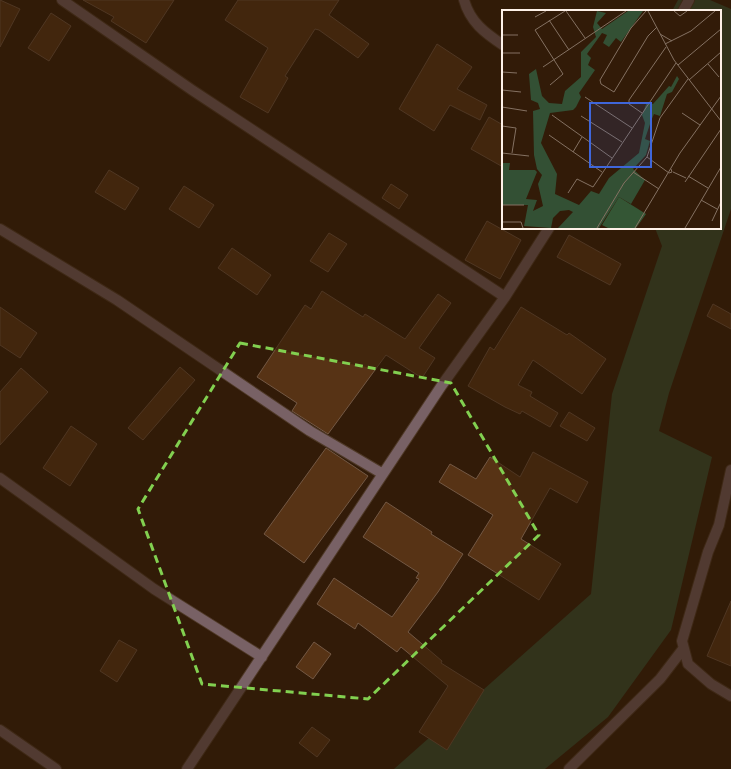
<svg xmlns="http://www.w3.org/2000/svg" width="731" height="769" viewBox="0 0 731 769" font-family="Literata,serif">
	<style>
		.green { fill: #335034 }
		.building { fill: #573315; stroke: #735844 }
		.lines { fill: none; stroke-linecap: round; stroke-linejoin: round }
		.minor-casing { stroke: #4f3927; stroke-width: 12 }
		.minor { stroke: #786165; stroke-width: 10 }
		.marked { fill: none; stroke: #82d050; stroke-width: 3; stroke-dasharray: 8 5; stroke-linejoin: round }
		.inset-road { fill: none; stroke: #847162; stroke-width: 1 }
		.view { fill: #3f66da; fill-opacity: 0.15; stroke: #3f66da; stroke-width: 2 }
		.inset-edge { fill: none; stroke: #fef1e8; stroke-width: 2 }
	</style>
	<rect width="100%" height="100%" fill="#321b08"/>
	<path class="green" d="M 678,0 L 710,0 L 731,9 L 731,209 L 669,393 L 659,431 L 712,457 L 671,630 L 608,717 L 545,769 L 394,769 L 591,594 L 612,394 L 662,246 L 655,228 L 720,228 L 720,11 L 672,11 Z"/>
	<path class="building" d="M 0,0 L 20,9 L 0,47 Z
		M 83,0 L 174,0 L 146,43 L 111,21 L 114,17 Z
		M 238,0 L 339,0 L 329,15 L 369,44 L 358,58 L 319,30 L 315,29 L 285,76 L 288,78 L 268,113 L 240,97 L 268,48 L 225,20 Z
		M 51,13 L 71,26 L 49,61 L 28,48 Z
		M 437,44 L 472,67 L 457,89 L 487,105 L 480,120 L 450,105 L 434,131 L 399,109 Z
		M 489,117 L 503,125 L 503,167 L 471,149 Z
		M 109,170 L 139,188 L 125,210 L 95,192 Z
		M 391,184 L 408,195 L 399,209 L 382,198 Z
		M 184,186 L 214,205 L 199,228 L 169,209 Z
		M 487,221 L 521,240 L 500,279 L 465,260 Z
		M 329,233 L 347,244 L 328,272 L 310,261 Z
		M 569,235 L 621,264 L 610,285 L 557,257 Z
		M 232,248 L 271,275 L 257,295 L 218,268 Z
		M 322,291 L 363,317 L 365,314 L 405,339 L 438,294 L 451,303 L 419,348 L 435,358 L 422,378 L 386,355 L 328,434 L 292,411 L 297,403 L 257,377 L 305,305 L 311,309 Z
		M 713,304 L 731,314 L 731,329 L 707,316 Z
		M 0,307 L 37,333 L 20,358 L 0,345 Z
		M 521,307 L 567,335 L 569,333 L 606,359 L 582,394 L 533,360 L 518,385 L 532,392 L 530,396 L 558,413 L 550,427 L 522,411 L 520,414 L 505,407 L 468,386 L 490,347 L 494,350 Z
		M 180,367 L 195,380 L 143,440 L 128,428 Z
		M 21,368 L 48,392 L 0,445 L 0,392 Z
		M 569,412 L 595,428 L 587,441 L 560,426 Z
		M 71,426 L 97,444 L 70,486 L 43,468 Z
		M 326,448 L 368,476 L 304,563 L 264,534 Z
		M 533,452 L 588,482 L 577,503 L 550,488 L 521,539 L 561,564 L 539,600 L 468,555 L 493,515 L 439,482 L 450,464 L 476,479 L 490,457 L 520,477 Z
		M 386,502 L 432,532 L 431,534 L 463,554 L 438,592 L 408,632 L 442,661 L 441,663 L 484,690 L 447,750 L 419,732 L 448,686 L 401,647 L 397,652 L 358,623 L 355,629 L 317,604 L 334,578 L 392,617 L 419,579 L 416,578 L 419,573 L 363,537 Z
		M 731,601 L 731,666 L 707,656 Z
		M 119,640 L 137,650 L 117,682 L 100,671 Z
		M 314,642 L 331,654 L 313,679 L 296,667 Z
		M 312,727 L 330,740 L 317,757 L 299,743 Z"/>
	<g class="lines">
		<defs>
			<path id="minor" d="M 62,0 L 192,90 L 505,297
				M 464,0 C 470,22 485,33 503,45
				M 683,11 L 689,0
				M 0,229 L 117,300 L 310,431 L 383,474
				M 731,470 L 719,525 L 708,552 L 682,641 L 688,664 L 711,684 L 731,696
				M 0,478 L 154,589 L 262,657
				M 0,730 L 56,769
				M 187,769 L 442,385 L 505,297 L 549,228
				M 569,769 L 660,679 L 683,649"/>
		</defs>
		<use href="#minor" class="minor-casing"/>
		<use href="#minor" class="minor"/>
	</g>
	<path d="M0 0H731V769H0ZM 240,343 L 451,383 L 539,535 L 368,699 L 202,684 L 138,509 Z" fill="#321b08" fill-opacity=".55" fill-rule="evenodd"/>
	<path class="marked" d="M 240,343 L 451,383 L 539,535 L 368,699 L 202,684 L 138,509 Z"/>
	<g transform="translate(502 10)">
		<rect width="219" height="219" fill="#321b08"/>
		<path d="M 95,1 L 104,3 L 95,13 L 100,19 L 126,1 L 141,1 L 119,32 L 114,28 L 107,37 L 101,33 L 105,25 L 100,23 L 85,44 L 89,48 L 86,55 L 93,60 L 77,83 L 79,87 L 74,97 L 71,100 L 48,103 L 39,133 L 55,164 L 53,184 L 77,195 L 89,181 L 97,184 L 107,168 L 137,143 L 143,113 L 140,105 L 145,92 L 151,94 L 167,76 L 169,77 L 175,66 L 177,69 L 170,82 L 165,84 L 158,106 L 152,104 L 149,111 L 143,129 L 148,131 L 144,145 L 131,159 L 143,170 L 129,194 L 117,187 L 97,218 L 56,218 L 71,202 L 67,200 L 58,201 L 51,208 L 49,218 L 22,216 L 26,195 L 0,195 L 0,153 L 8,153 L 7,160 L 33,160 L 35,162 L 24,189 L 35,190 L 31,201 L 41,196 L 36,174 L 40,165 L 35,159 L 32,145 L 31,101 L 38,99 L 36,93 L 29,90 L 27,64 L 34,59 L 40,86 L 47,93 L 60,94 L 63,81 L 79,67 L 79,42 L 94,27 L 91,17 Z" fill="#335034"/>
		<path d="M 117,187 L 144,204 L 134,218 L 106,218 L 100,215 Z" fill="#345635"/>
		<path class="inset-road" d="M 64,1 L 83,28M 144,1 L 129,18 L 98,70 L 99,74 L 112,82 L 146,26 L 155,17M 146,1 L 172,50 L 219,111M 172,1 L 178,6 L 185,1M 33,7 L 44,1M 47,10 L 67,40M 158,24 L 170,31M 0,25 L 16,25M 163,34 L 189,21 L 213,1M 0,43 L 18,43M 206,54 L 217,67M 176,55 L 219,19M 41,57 L 124,1M 0,62 L 15,63M 187,70 L 219,42M 48,75 L 61,64 L 33,20 L 63,1M 0,80 L 19,82M 83,87 L 130,118M 0,97 L 25,101M 140,103 L 127,94 L 127,90 L 164,37M 180,103 L 198,115M 50,105 L 110,148M 79,106 L 120,132M 0,116 L 14,118 L 10,143M 47,125 L 100,162M 71,142 L 80,127M 0,143 L 27,146M 145,147 L 167,163 L 170,162 L 169,159M 131,162 L 157,179M 171,162 L 184,168M 186,166 L 206,178M 183,172 L 219,119M 66,183 L 75,169 L 91,177 L 174,53M 199,190 L 215,199M 0,195 L 22,195M 210,211 L 219,192M 0,212 L 19,212 L 21,218M 95,218 L 122,173 L 145,147 L 158,108 L 186,69M 133,218 L 178,143 L 219,86M 183,218 L 219,157"/>
		<path class="view" d="M 88,93 L 149,93 L 149,157 L 88,157 Z"/>
		<rect width="219" height="219" class="inset-edge"/>
	</g>
</svg>
